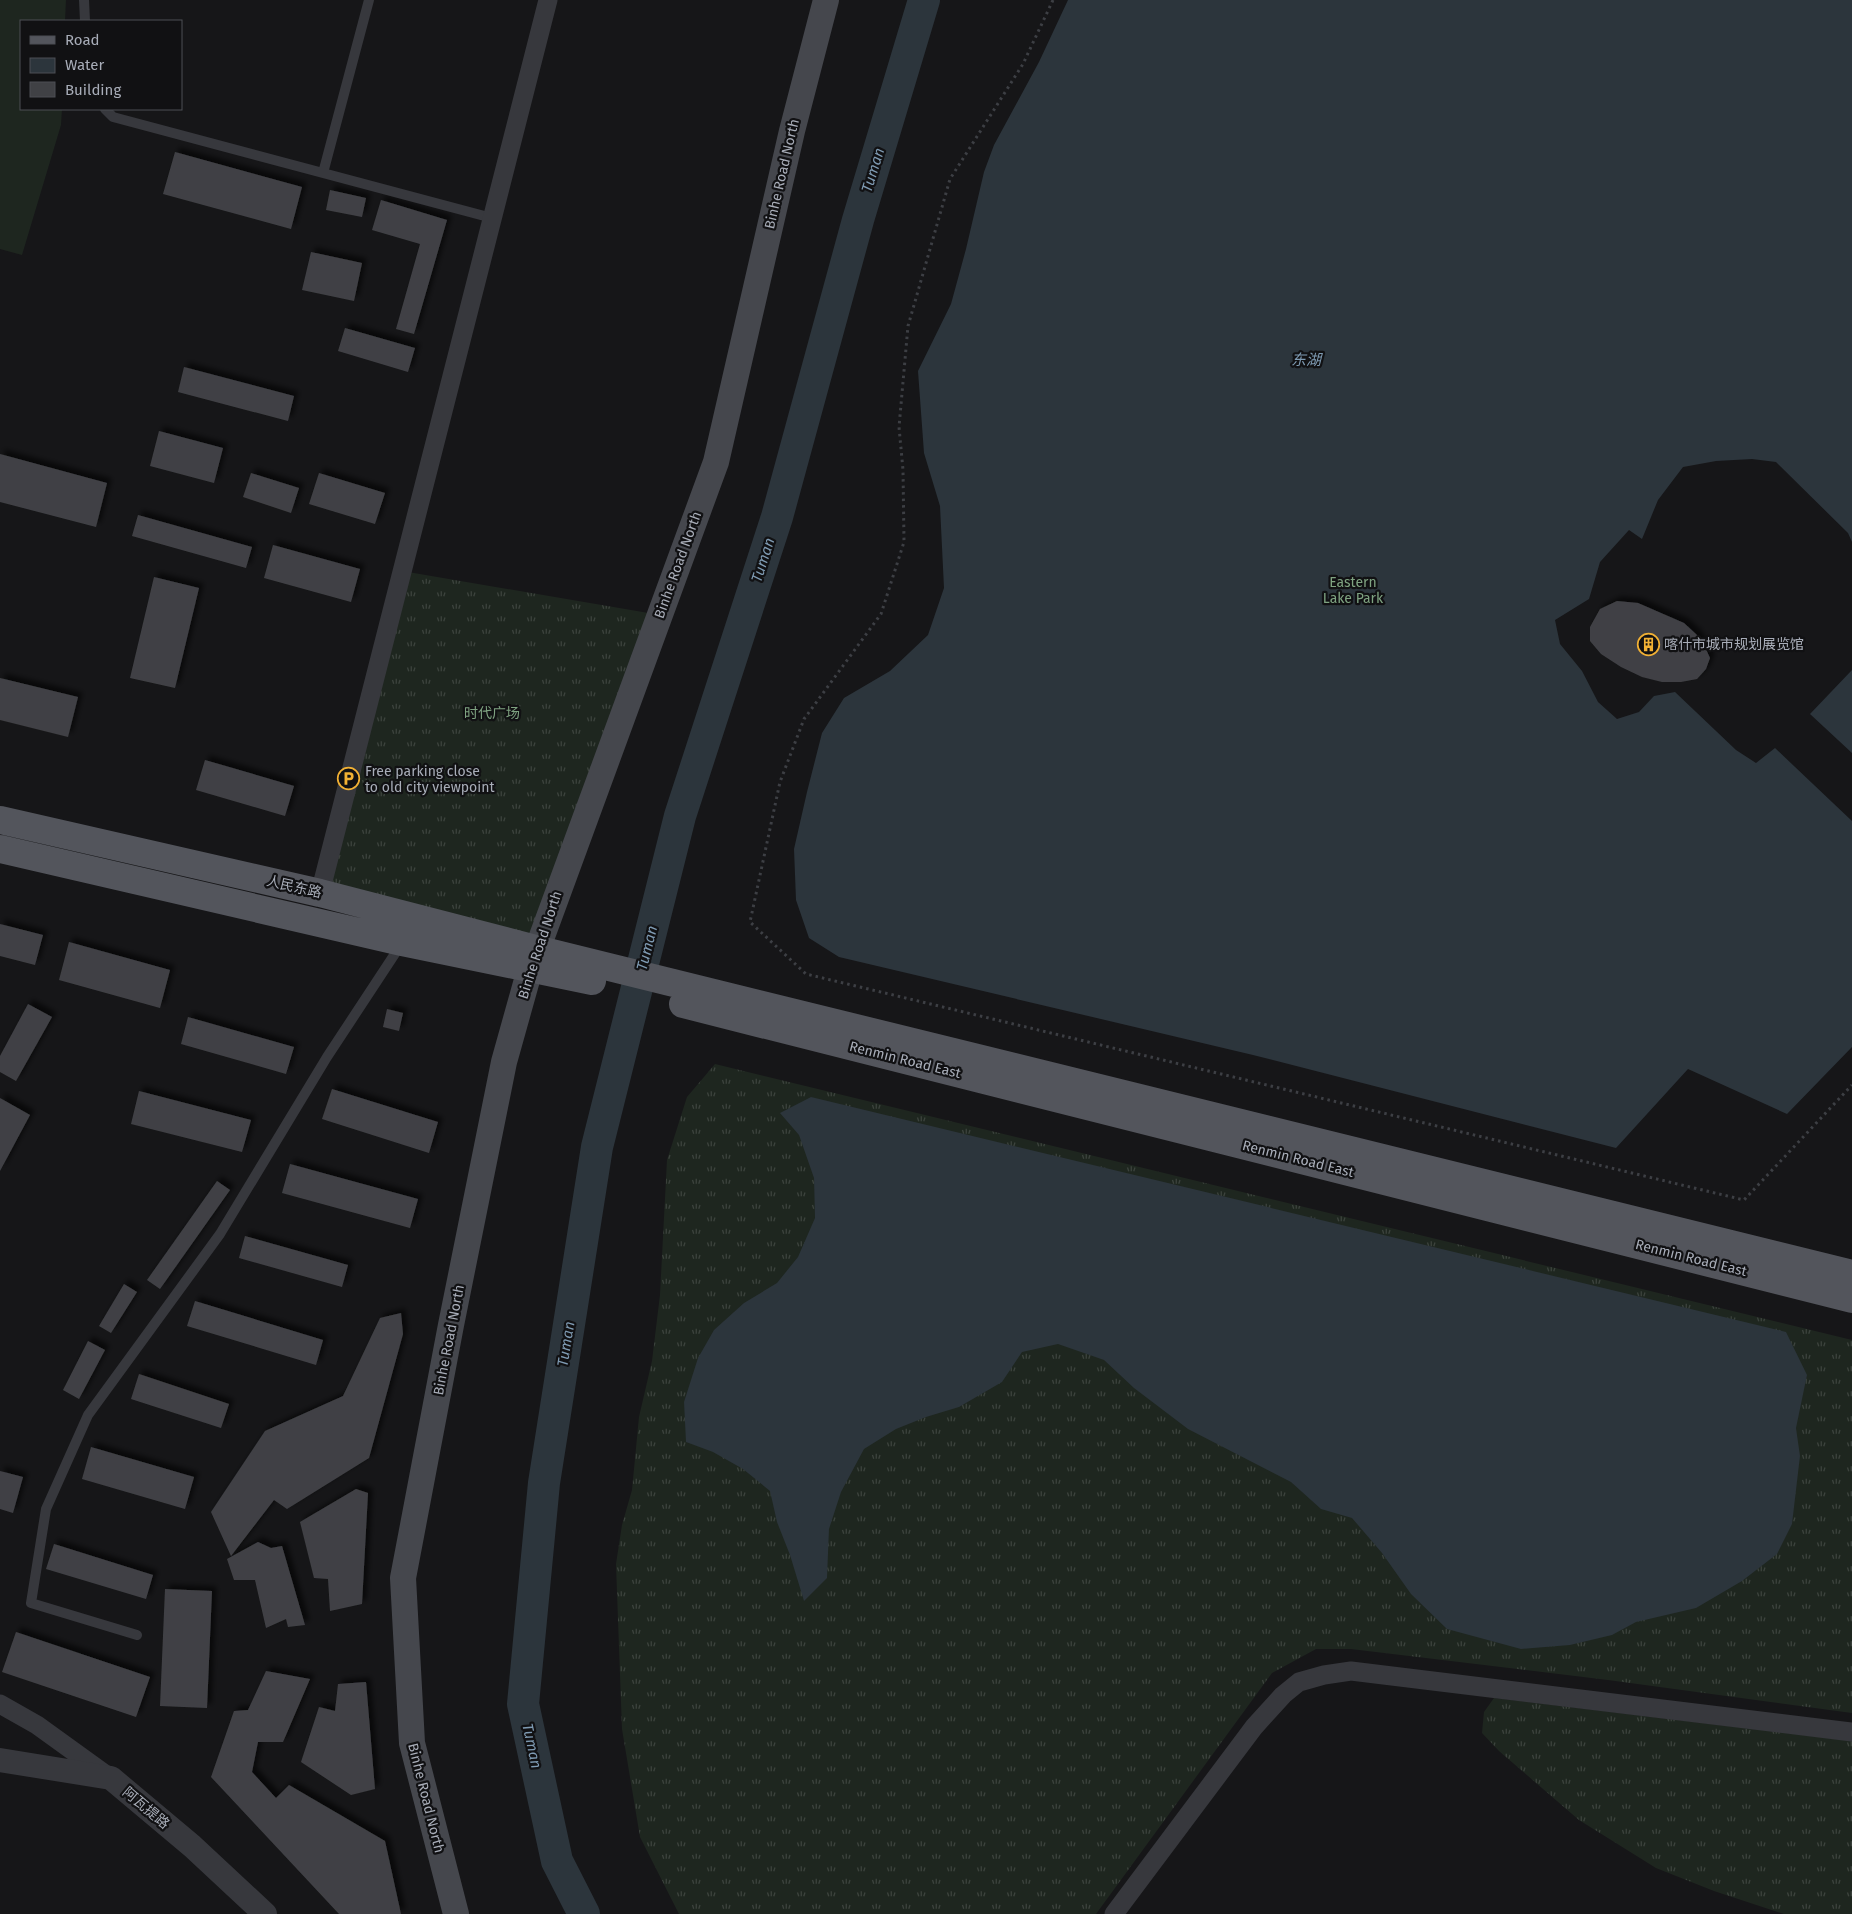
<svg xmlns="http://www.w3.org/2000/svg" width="1852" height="1914" viewBox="0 0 1852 1914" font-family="'Fira Sans','Noto Sans SC',sans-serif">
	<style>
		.grass { fill: url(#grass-tufts) }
		.pitch { fill: #1e261f }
		.water { fill: #2c353c }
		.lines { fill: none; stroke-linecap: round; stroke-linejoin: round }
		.river { stroke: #2c353c; stroke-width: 32 }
		.building { fill: #404145; filter: url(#shadow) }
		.path { stroke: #3d3f44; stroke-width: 3; stroke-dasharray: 2.5 4; stroke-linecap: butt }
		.service { stroke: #37383d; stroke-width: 10 }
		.minor { stroke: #37383d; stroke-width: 19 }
		.tertiary { stroke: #37383d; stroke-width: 24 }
		.secondary { stroke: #45474d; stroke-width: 26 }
		.primary { stroke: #53555c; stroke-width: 28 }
		.labels { text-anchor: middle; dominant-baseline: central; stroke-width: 4.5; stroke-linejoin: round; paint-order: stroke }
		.street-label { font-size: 14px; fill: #a8adb8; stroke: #111113 }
		.park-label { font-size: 14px; fill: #7fa381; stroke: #111113 }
		.poi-label { font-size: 14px; fill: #a8adb8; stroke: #111113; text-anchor: start }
		.water-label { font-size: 15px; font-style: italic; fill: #7f9bb3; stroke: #111113 }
	</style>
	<defs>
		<pattern id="grass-tufts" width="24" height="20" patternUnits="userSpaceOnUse" patternTransform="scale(1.25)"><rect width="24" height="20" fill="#1e261f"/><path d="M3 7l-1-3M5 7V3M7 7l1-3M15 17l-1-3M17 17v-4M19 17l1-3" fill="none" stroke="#3c433d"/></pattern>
		<filter id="shadow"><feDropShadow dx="4.5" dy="-4.5" stdDeviation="2.5" flood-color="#0009"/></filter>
	</defs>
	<rect width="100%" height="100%" fill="#161618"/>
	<path class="grass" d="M 402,571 L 660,615 L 536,949 L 320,893 Z
		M 715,1064 L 1852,1340 L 1852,1713 L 1608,1680 L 1351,1649 L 1316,1649 L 1272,1673 L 1096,1914 L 679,1914 L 640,1837 L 622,1729 L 616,1564 L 622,1525 L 632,1490 L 639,1417 L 652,1361 L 660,1295 L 667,1160 L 687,1097 Z
		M 1494,1698 L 1852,1741 L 1852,1914 L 1784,1914 L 1714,1891 L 1656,1868 L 1579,1820 L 1499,1751 L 1482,1733 L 1484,1712 Z"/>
	<path class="pitch" d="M 0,0 L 66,0 L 65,21 L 21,21 L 21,109 L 62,109 L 61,125 L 22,255 L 0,249 Z"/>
	<path class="water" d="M 1068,0 L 1852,0 L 1852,542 L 1848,533 L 1776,462 L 1752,459 L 1716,461 L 1683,467 L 1658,500 L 1642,539 L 1629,530 L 1600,562 L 1589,599 L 1555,620 L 1560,644 L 1582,671 L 1598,702 L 1617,719 L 1639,712 L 1654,696 L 1675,692 L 1736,750 L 1756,763 L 1775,748 L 1852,821 L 1852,1047 L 1787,1114 L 1688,1069 L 1616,1148 L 1253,1055 L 839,957 L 809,938 L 796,900 L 794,849 L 807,792 L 822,733 L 844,698 L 890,671 L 928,635 L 944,588 L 940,506 L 924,453 L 918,371 L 951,304 L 966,249 L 984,172 L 994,145 L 1039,62 Z
		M 1852,670 L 1852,753 L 1810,714 Z
		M 811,1097 L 1786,1332 L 1807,1375 L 1796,1428 L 1800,1456 L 1792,1524 L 1777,1554 L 1742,1581 L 1696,1608 L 1636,1622 L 1612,1635 L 1570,1645 L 1521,1649 L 1447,1629 L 1411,1594 L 1382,1553 L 1352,1518 L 1321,1509 L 1291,1482 L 1188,1429 L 1134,1388 L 1104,1360 L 1058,1344 L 1022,1352 L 1002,1382 L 959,1407 L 926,1417 L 896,1429 L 864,1449 L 841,1492 L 829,1529 L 827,1578 L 804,1601 L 790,1555 L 777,1522 L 770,1491 L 743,1469 L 713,1452 L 686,1442 L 684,1402 L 698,1358 L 714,1330 L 744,1303 L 777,1283 L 798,1257 L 815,1218 L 814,1178 L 799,1135 L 780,1113 Z"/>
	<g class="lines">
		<path class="river" d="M 584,1914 L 557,1861 L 523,1704 L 544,1483 L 597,1147 L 680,816 L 777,517 L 858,220 L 924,0"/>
	</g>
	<path class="building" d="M 175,152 L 302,187 L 291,229 L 163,194 Z
		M 330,190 L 366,198 L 362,217 L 326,210 Z
		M 381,200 L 447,220 L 414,334 L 396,329 L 420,244 L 372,230 Z
		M 311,252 L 362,263 L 354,301 L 302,290 Z
		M 345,328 L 415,348 L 408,372 L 338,351 Z
		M 184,367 L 294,396 L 288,421 L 178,392 Z
		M 159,431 L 223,448 L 214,483 L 150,466 Z
		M 0,454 L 107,483 L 96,527 L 0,502 Z
		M 251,473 L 299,488 L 291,513 L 243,497 Z
		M 319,473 L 385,493 L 375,524 L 309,504 Z
		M 138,515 L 252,547 L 246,568 L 132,536 Z
		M 273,545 L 360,569 L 351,602 L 264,578 Z
		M 154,577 L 199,588 L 175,688 L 130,678 Z
		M 1617,601 L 1638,603 L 1684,623 L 1697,635 L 1705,647 L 1710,658 L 1706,669 L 1697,679 L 1681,682 L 1662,682 L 1642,677 L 1621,667 L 1601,654 L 1590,641 L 1590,627 L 1600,609 Z
		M 0,678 L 78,697 L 68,737 L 0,720 Z
		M 205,760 L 294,786 L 285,816 L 196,790 Z
		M 0,924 L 43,935 L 35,965 L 0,956 Z
		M 69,942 L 170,970 L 160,1008 L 59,980 Z
		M 28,1004 L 52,1017 L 16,1081 L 0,1072 L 0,1056 Z
		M 387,1009 L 403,1013 L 399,1031 L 383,1027 Z
		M 188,1017 L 294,1047 L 286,1074 L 181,1044 Z
		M 332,1089 L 438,1122 L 429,1153 L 322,1119 Z
		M 139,1091 L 251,1120 L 242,1152 L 131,1124 Z
		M 0,1098 L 30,1115 L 0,1171 Z
		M 290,1164 L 418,1199 L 410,1228 L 282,1193 Z
		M 217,1181 L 230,1190 L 160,1289 L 147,1280 Z
		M 245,1236 L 348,1265 L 342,1287 L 239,1258 Z
		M 124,1284 L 137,1292 L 111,1333 L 99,1326 Z
		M 195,1301 L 323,1340 L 316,1365 L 187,1326 Z
		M 401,1313 L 403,1334 L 369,1458 L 287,1509 L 274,1500 L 231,1556 L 211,1512 L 265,1431 L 343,1396 L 380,1318 Z
		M 88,1341 L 105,1350 L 79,1399 L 63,1390 Z
		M 139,1374 L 229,1404 L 221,1428 L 131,1399 Z
		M 91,1447 L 194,1477 L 185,1509 L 82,1479 Z
		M 0,1471 L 23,1477 L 13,1513 L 0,1509 Z
		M 356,1489 L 368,1493 L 362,1604 L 330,1611 L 328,1579 L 314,1578 L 300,1522 Z
		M 258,1542 L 271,1548 L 282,1546 L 305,1625 L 288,1627 L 286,1619 L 266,1628 L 255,1580 L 234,1580 L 227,1559 Z
		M 54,1544 L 153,1575 L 146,1599 L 46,1569 Z
		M 165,1589 L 212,1591 L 207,1708 L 160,1706 Z
		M 16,1632 L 150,1677 L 136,1717 L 2,1672 Z
		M 266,1671 L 310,1679 L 283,1742 L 258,1742 L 252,1772 L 276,1798 L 289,1785 L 385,1841 L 401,1914 L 339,1914 L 211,1777 L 234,1711 L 248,1710 Z
		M 366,1682 L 375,1789 L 351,1795 L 301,1762 L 319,1707 L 335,1711 L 338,1684 Z"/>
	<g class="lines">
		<path class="path" d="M 1053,0 L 1023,64 L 950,179 L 908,326 L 899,427 L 903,470 L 904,542 L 881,614 L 804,719 L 780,782 L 750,922 L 806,974 L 1744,1200 L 1852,1085"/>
		<path class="service" d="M 84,0 L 85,21
			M 105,109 L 113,117 L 492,218
			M 323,173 L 369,0
			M 137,1635 L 31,1603 L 46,1509 L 88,1415 L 220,1234 L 327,1057 L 402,943"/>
		<path class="minor" d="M 320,893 L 548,0
			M 0,1704 L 37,1725 L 109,1777
			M 1114,1914 L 1254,1727 L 1283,1695 L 1299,1682 L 1324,1675 L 1351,1671 L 1852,1732"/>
		<path class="tertiary" d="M 0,1760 L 111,1778 L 192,1846 L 265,1914"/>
		<path class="secondary" d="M 456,1914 L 412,1743 L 403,1578 L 451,1325 L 504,1062 L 530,969 L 716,462 L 792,131 L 826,0"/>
		<path class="primary" d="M 0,820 L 320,893 L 536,949 L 1852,1274
			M 0,849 L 402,942 L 592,981
			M 683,1004 L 1852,1299"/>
	</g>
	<defs>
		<symbol id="building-ring" viewBox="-11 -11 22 22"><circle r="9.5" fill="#111113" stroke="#f2b134" stroke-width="1.5"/><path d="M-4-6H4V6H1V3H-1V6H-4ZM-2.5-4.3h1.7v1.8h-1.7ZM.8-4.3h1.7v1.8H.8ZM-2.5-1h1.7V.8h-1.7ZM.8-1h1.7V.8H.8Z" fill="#f2b134"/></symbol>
		<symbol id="parking-ring" viewBox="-11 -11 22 22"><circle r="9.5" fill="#111113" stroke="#f2b134" stroke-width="1.5"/><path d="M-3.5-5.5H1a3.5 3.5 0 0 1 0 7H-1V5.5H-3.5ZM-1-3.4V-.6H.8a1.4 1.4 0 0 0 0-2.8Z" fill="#f2b134"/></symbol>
	</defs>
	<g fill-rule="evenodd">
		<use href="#building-ring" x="1636" y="632" width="25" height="25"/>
		<use href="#parking-ring" x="336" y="766" width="25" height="25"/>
	</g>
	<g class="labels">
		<g class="street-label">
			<text transform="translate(782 174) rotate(-77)">Binhe Road North</text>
			<text transform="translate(678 565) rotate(-70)">Binhe Road North</text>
			<text transform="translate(294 887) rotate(13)">人民东路</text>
			<text transform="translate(540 945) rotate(-72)">Binhe Road North</text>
			<text transform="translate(905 1060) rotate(14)">Renmin Road East</text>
			<text transform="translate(1298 1159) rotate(14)">Renmin Road East</text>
			<text transform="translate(1691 1258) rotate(14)">Renmin Road East</text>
			<text transform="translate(449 1340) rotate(-79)">Binhe Road North</text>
			<text transform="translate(426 1798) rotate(76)">Binhe Road North</text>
			<text transform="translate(146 1808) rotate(40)">阿瓦提路</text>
		</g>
		<g class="park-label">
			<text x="1353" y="582">Eastern<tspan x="1353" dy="16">Lake Park</tspan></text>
			<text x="492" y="713">时代广场</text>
		</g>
		<g class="poi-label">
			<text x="1664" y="644">喀什市城市规划展览馆</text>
			<text x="365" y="771">Free parking close<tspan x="365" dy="16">to old city viewpoint</tspan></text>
		</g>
		<g class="water-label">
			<text transform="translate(873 170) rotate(-73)">Tuman</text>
			<text x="1306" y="360">东湖</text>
			<text transform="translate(763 560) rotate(-72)">Tuman</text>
			<text transform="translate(647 948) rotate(-76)">Tuman</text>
			<text transform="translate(566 1344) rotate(-81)">Tuman</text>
			<text transform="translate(532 1746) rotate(78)">Tuman</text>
		</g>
	</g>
	<rect x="20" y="20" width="162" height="90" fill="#111113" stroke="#4d4f55"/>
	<rect x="30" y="36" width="25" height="8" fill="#53555c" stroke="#4d4f55"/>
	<text x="65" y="45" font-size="15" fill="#a8adb8">Road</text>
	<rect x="30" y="58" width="25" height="15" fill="#2c353c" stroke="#4d4f55"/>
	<text x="65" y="70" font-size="15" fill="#a8adb8">Water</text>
	<rect x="30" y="82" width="25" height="15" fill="#404145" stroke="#4d4f55"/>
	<text x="65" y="95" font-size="15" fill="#a8adb8">Building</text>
</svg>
